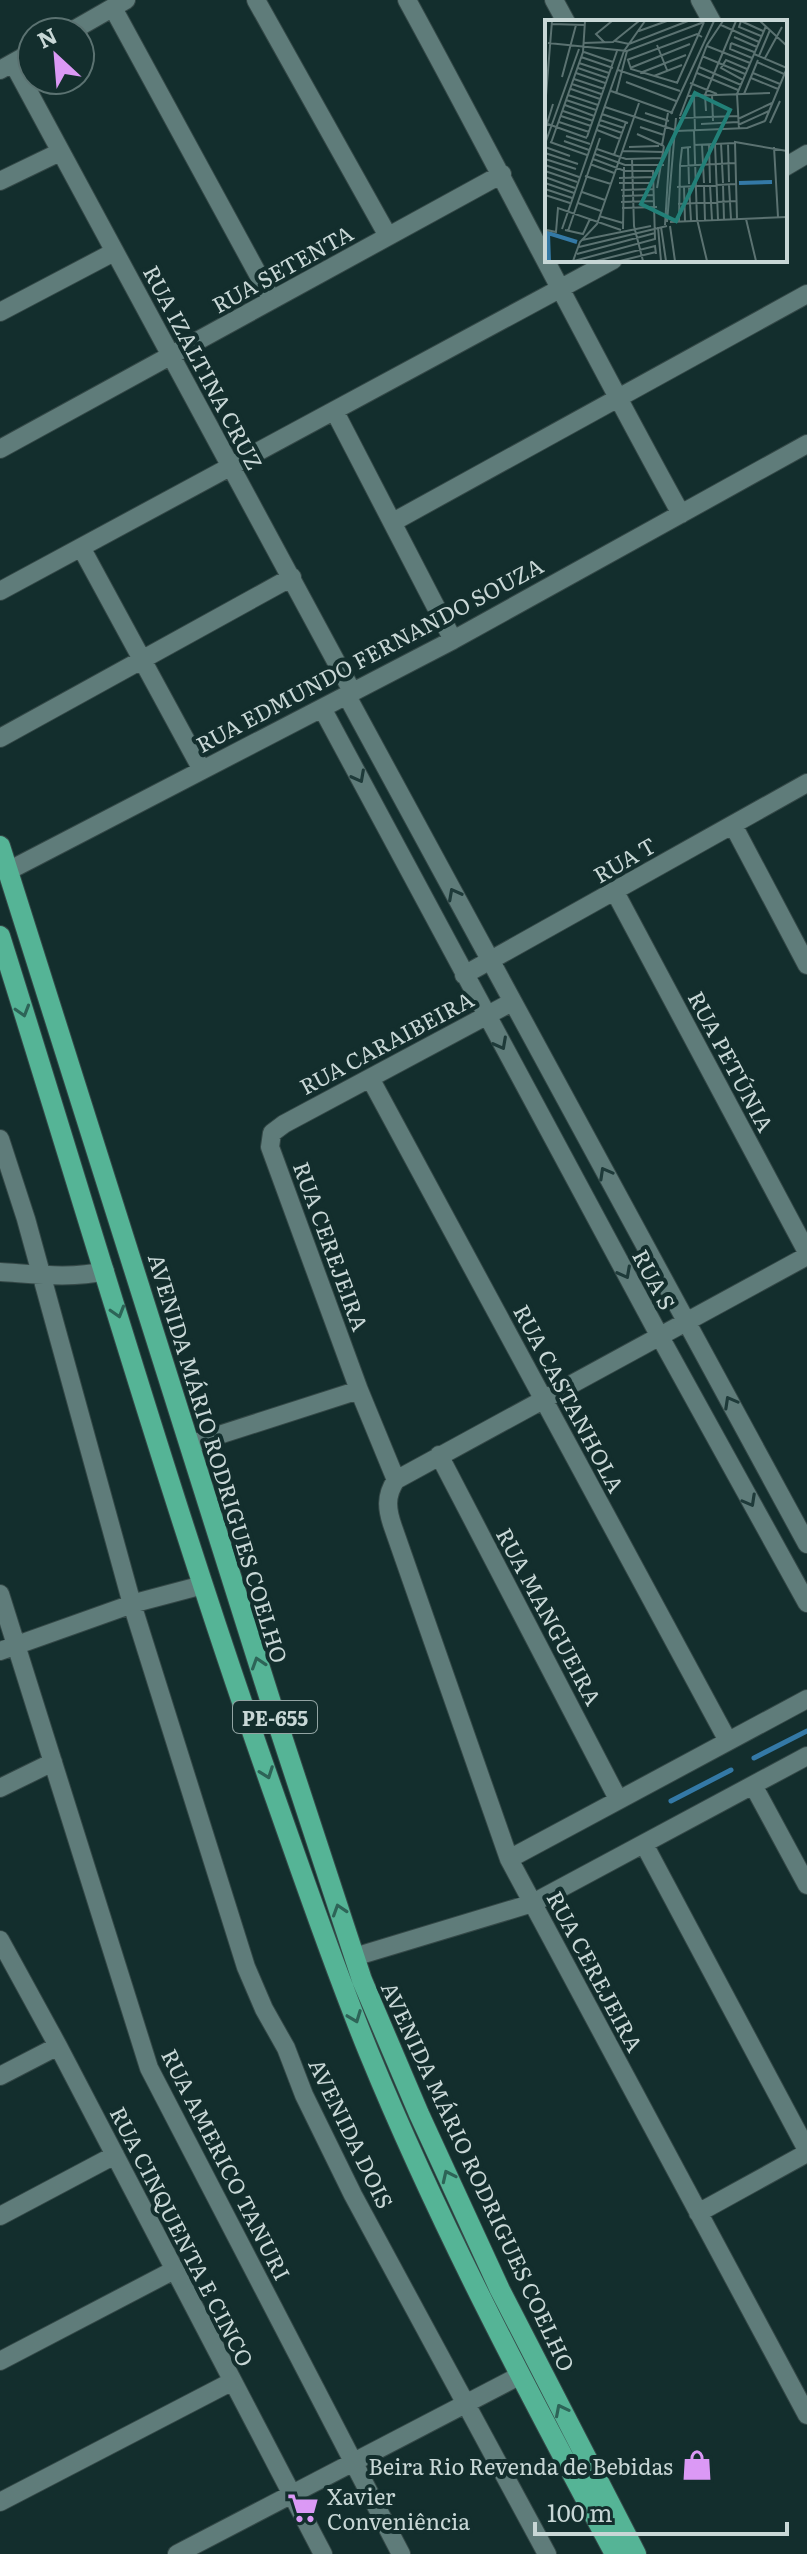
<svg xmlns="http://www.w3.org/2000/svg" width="807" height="2554" viewBox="0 0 807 2554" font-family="Literata,serif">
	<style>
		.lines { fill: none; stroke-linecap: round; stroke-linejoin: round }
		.stream { stroke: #3479a6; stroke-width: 5 }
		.street-casing { stroke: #344847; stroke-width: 20 }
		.primary-casing { stroke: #344847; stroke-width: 22 }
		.street { stroke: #5f7c7a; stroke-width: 18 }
		.primary { stroke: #55b496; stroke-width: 20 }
		.oneway { stroke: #1e3a39 }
		.oneway2 { stroke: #2d6457 }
		.labels { text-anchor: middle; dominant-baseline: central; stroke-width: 8; stroke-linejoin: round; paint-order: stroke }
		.shield { fill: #132e2d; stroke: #92a4a3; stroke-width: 2 }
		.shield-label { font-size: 20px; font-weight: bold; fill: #c8d7d6 }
		.street-label { font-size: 22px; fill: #c8d7d6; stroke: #132e2d }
		.poi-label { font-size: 22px; fill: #c8d7d6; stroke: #132e2d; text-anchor: end }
		.inset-river { fill: none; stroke: #3479a6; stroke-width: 4 }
		.inset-road { fill: none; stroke: #5b7271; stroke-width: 2 }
		.view { fill: #228078; fill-opacity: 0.15; stroke: #228078; stroke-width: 4 }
		.inset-edge { fill: none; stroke: #c8d7d6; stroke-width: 4 }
	</style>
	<rect width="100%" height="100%" fill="#132e2d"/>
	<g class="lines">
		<path class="stream" d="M 754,1758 L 807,1731
			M 671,1801 L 731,1770"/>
		<defs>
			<path id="street" d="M 256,0 L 388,236
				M 407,0 C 500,170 587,344 681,514
				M 554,0 L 566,22
				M 700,0 L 712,22
				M 113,8 L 272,300
				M 70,32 L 126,0
				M 13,63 L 353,693
				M 0,70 L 32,52
				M 785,167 L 807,154
				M 0,181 L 60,152
				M 0,312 L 114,252
				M 335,412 L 453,640
				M 0,449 L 502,174
				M 393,522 L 807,294
				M 82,549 L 202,770
				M 0,591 L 613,260
				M 347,696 L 807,1544
				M 322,708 L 659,1335 L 807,1603
				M 0,738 L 292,577
				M 733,825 L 807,965
				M 8,871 L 453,640 L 807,444
				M 615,892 L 807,1252
				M 464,975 L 807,783
				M 370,1078 L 728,1741
				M 0,1139 L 26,1219 L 132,1604 L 246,1967 L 264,2009 L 286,2048 L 304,2095 L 353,2195 L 547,2554
				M 807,1256 L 396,1480 C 385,1496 387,1510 393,1527 L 509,1859 L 807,2415
				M 0,1272 C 34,1274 72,1279 105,1271
				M 191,1444 L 359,1390
				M 439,1455 L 618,1799
				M 396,1480 L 359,1390 L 270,1147 L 272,1133 L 284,1124 L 512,1002
				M 0,1594 L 149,2068 L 401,2554
				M 0,1651 L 135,1603 L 203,1585
				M 753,1785 L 807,1885
				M 0,1788 L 53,1762
				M 644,1844 L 807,2150
				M 509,1859 L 807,1699
				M 0,1940 L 58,2046 L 323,2554
				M 354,1957 L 533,1903 L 807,1756
				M 0,2076 L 58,2046
				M 698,2213 L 807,2153
				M 0,2216 L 115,2155
				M 0,2361 L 176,2269
				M 0,2502 L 231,2382
				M 177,2554 L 519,2376"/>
			<path id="primary" d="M 0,846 L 273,1709 L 362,1980 L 419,2114 L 500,2290 L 636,2554
				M 0,936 C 91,1225 175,1515 276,1800 C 306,1885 335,1970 369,2053 C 440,2226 527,2390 615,2554"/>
		</defs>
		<use href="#street" class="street-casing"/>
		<use href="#primary" class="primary-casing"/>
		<use href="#street" class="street"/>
		<use href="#primary" class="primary"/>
	</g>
	<defs><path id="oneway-chevron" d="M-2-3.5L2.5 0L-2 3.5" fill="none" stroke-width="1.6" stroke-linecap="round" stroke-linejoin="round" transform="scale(2)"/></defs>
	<g class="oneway">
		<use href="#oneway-chevron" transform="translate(359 777) rotate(62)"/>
		<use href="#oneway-chevron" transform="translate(454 894) rotate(-118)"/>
		<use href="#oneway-chevron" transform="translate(501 1044) rotate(62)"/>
		<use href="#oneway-chevron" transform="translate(605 1173) rotate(-119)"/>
		<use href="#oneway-chevron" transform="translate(625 1273) rotate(62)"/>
		<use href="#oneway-chevron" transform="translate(730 1402) rotate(-119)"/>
		<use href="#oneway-chevron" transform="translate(750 1501) rotate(61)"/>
	</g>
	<g class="oneway2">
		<use href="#oneway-chevron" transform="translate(23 1011) rotate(73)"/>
		<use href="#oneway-chevron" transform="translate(118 1312) rotate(73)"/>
		<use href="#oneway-chevron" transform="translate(258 1663) rotate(-108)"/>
		<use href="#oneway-chevron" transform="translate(267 1773) rotate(70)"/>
		<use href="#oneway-chevron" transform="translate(339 1910) rotate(-108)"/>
		<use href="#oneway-chevron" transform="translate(355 2017) rotate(69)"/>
		<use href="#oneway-chevron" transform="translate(448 2176) rotate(-115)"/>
		<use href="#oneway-chevron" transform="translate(561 2410) rotate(-117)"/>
	</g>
	<defs>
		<symbol id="shop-bare" viewBox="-9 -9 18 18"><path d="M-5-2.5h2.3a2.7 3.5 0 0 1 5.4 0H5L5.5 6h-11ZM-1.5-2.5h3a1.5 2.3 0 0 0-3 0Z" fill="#db99f5" stroke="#132e2d" stroke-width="2.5" paint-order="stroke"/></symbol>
		<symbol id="supermarket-bare" viewBox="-9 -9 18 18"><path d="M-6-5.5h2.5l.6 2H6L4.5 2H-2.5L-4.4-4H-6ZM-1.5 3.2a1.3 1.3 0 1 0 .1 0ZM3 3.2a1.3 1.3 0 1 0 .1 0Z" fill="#db99f5" stroke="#132e2d" stroke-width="2.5" paint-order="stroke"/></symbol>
	</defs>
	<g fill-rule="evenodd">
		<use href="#shop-bare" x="675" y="2443" width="44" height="44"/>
		<use href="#supermarket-bare" x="281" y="2486" width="44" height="44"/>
	</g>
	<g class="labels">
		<rect class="shield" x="233" y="1701" width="84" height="32" rx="6"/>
		<g class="shield-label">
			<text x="275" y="1717">PE-655</text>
		</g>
		<g class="street-label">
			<text transform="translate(282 268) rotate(-29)">RUA SETENTA</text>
			<text transform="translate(204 367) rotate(62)">RUA IZALTINA CRUZ</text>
			<text transform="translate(369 654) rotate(-28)">RUA EDMUNDO FERNANDO SOUZA</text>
			<text transform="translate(624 859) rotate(-30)">RUA T</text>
			<text transform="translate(386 1042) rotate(-28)">RUA CARAIBEIRA</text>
			<text transform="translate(732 1061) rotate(62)">RUA PETÚNIA</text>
			<text transform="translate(332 1246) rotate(70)">RUA CEREJEIRA</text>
			<text transform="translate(655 1279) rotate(62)">RUA S</text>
			<text transform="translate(570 1398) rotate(62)">RUA CASTANHOLA</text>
			<text transform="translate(219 1458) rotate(73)">AVENIDA MÁRIO RODRIGUES COELHO</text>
			<text transform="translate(550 1616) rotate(62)">RUA MANGUEIRA</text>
			<text transform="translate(596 1971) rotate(62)">RUA CEREJEIRA</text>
			<text transform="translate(352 2133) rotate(64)">AVENIDA DOIS</text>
			<text transform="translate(227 2164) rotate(63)">RUA AMERICO TANURI</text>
			<text transform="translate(479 2176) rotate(65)">AVENIDA MÁRIO RODRIGUES COELHO</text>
			<text transform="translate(183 2236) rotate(63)">RUA CINQUENTA E CINCO</text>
		</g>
		<g class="poi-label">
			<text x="673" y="2465">Beira Rio Revenda de Bebidas</text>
			<text x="327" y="2495" text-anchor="start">Xavier<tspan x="327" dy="25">Conveniência</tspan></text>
		</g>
	</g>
	<g transform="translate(545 20)">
		<rect width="242" height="242" fill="#132e2d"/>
		<path class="inset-river" d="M 194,163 L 227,162M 4,241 L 3,213 L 32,222"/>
		<path class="inset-road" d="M 196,1 L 194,7 L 216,16M 196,1 L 218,11M 215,1 L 242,26M 7,4 L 39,5M 176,5 L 214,22M 94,11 L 122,1M 189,17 L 212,27M 70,21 L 84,24 L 143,1M 3,23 L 82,31 L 159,2M 38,23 L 68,22 L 94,1M 60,23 L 51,14 L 67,1M 186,23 L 185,29 L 207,38M 186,23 L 209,32M 112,25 L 122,50M 162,26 L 205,43M 39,32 L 68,42M 209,34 L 242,48 L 220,101M 157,36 L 200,54M 214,36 L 225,10M 36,37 L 68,48M 220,38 L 237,7M 82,40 L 152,14 L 157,17M 83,40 L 86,49 L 133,63M 212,42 L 239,54M 34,43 L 64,53M 154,47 L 196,65M 33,48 L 62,58M 85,48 L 145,24M 73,50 L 135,71M 31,53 L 60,63M 95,53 L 141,35M 152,53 L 193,70M 208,53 L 235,64M 109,56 L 137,45M 17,57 L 31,5M 206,58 L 233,69M 29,59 L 59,69M 198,60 L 176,48 L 181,40 L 202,49M 81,62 L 131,81M 132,63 L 159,2M 145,63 L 172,74M 27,64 L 56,74M 26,69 L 55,79M 66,71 L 128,93M 71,74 L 82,31M 199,74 L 213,40M 23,75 L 53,85M 167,75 L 168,101M 143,76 L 225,73M 149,76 L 150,111M 21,80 L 51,90M 20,85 L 49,96M 60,87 L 130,110M 0,88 L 7,1M 18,91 L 48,101M 161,91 L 160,75 L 191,1M 100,93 L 124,101M 57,94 L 83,103M 126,94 L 169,1M 16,96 L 46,106M 135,96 L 162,25 L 178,1M 134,98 L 193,96M 193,99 L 227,83M 55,100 L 79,108M 14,102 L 44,112M 0,103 L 42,118M 225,103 L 235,81M 156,104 L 193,102M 54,105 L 77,113M 193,105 L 224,91M 1,107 L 8,84M 95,107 L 119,115M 194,109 L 192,74 L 221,6M 52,110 L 75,119M 131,111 L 202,108 L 220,101M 149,111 L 152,199 L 162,241M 92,114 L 119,126M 21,116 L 45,124M 42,117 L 72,31M 1,121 L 34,29M 19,121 L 44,130M 5,122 L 42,135M 6,123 L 38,32 L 40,1M 176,123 L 178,163M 183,123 L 184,162M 164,124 L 165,163M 170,124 L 173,200M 117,125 L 123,93M 149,125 L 190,123M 157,125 L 159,163M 0,127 L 25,136M 84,127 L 114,126M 229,127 L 233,197M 143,128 L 144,164M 52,129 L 81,139 L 117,138M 77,131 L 118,132M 0,133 L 33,144M 50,134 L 80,145 L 119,145M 69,135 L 81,102M 0,139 L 31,149M 48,139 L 80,151 L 109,151M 87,139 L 89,206 L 98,241M 45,144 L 69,153M 0,145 L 34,157M 135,145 L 137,128 L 146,127M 0,151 L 32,162M 40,156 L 66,164M 0,157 L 30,168M 74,158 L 109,157M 0,163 L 29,173M 74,163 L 109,163M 165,165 L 167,200M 178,165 L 179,200M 184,165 L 186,199M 144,166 L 146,201M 159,166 L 160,200M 132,167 L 191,164M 139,167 L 140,201M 112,168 L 119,126M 0,169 L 27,178M 76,170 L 109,169M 37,172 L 60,180M 0,175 L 25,183M 77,176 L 109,175M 76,182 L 109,181M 33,183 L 56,191M 133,184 L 192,181M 77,188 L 112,187M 54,196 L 78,203M 192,199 L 190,122 L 242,131M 201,199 L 211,241M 134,201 L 135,146 L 190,143M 122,202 L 131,98M 125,202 L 242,197M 120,205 L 125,124M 125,206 L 130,241M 113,207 L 116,241M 116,207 L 121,241M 17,209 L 79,31 L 100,1M 78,209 L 79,147M 2,210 L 11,212 L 13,188 L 76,210M 20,210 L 38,214 L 45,199M 23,211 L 55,118M 37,220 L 106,206M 34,227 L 122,206M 32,234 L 110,213M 28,241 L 35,222 L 52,204 L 94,83M 29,241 L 110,219 L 108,151M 51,241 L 110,226 L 111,234M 75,241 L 111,232"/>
		<path class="view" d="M 150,73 L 185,90 L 131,201 L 96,184 Z"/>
		<rect width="242" height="242" class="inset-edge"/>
	</g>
	<g transform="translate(56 56) rotate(334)"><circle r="38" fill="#132e2d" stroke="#5b7271" stroke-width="2"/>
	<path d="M0-6L14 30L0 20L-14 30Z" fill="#db99f5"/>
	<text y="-12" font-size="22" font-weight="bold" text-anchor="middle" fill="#c8d7d6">N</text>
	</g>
	<path d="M535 2522v12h252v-12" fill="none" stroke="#c8d7d6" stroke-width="4"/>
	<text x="547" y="2522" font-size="24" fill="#c8d7d6" stroke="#132e2d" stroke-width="6" paint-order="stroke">100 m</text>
</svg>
